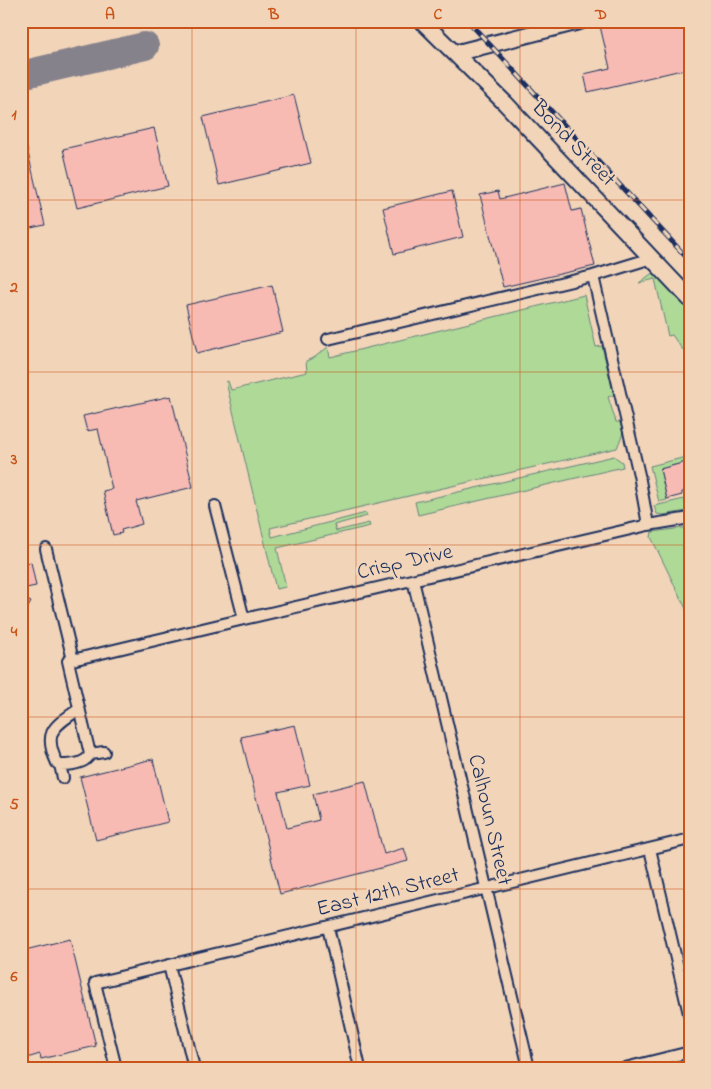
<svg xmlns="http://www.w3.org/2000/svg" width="711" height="1089" viewBox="0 0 711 1089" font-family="'Indie Flower',sans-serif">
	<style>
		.green { fill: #aed997; stroke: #64847a }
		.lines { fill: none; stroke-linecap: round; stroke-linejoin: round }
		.taxiway { stroke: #86828c; stroke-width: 28 }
		.building { fill: #f7bbb4; stroke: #1b2f5e }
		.street-casing { stroke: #1b2f5e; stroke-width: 14 }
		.secondary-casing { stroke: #1b2f5e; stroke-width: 19 }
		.street { stroke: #f2d5b9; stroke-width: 10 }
		.secondary { stroke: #f2d5b9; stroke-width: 15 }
		.rail-casing { stroke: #1b2f5e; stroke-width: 5 }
		.rail { stroke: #f2d5b9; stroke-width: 3; stroke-dasharray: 9; stroke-linecap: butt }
		.grid { fill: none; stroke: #c95318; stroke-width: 1; stroke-opacity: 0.55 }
		.labels { text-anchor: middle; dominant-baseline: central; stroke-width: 5; stroke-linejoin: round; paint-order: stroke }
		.street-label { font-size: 22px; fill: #1b2f5e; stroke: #f2d5b9 }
		.neatline { fill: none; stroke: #c95318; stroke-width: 2 }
		.grid-label { font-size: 16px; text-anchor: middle; font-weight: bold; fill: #c95318 }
	</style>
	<rect width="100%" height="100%" fill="#f2d5b9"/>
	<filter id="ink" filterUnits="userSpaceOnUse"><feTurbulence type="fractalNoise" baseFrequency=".02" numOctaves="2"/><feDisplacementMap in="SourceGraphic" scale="10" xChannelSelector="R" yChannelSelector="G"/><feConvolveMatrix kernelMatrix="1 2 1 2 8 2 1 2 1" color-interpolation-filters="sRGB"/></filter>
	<g filter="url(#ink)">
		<path class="green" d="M 655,271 L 690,308 L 690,351 L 682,349 L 672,335 L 668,336 L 655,279 L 639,283 Z
			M 584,295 L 596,347 L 602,346 L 614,395 L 608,397 L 616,422 L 620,422 L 623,433 L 617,448 L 270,528 L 272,537 L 366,513 L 367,516 L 334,525 L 336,531 L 369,523 L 370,526 L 277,548 L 286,587 L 276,589 L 226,382 L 228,381 L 231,390 L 307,372 L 306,361 L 315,357 L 328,347 L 330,357 Z
			M 614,456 L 622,462 L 623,467 L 418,515 L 415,502 Z
			M 690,456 L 690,461 L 660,469 L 667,500 L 659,502 L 650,466 Z
			M 684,499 L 687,511 L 663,515 L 657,514 L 654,506 Z
			M 690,527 L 690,612 L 688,613 L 651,537 L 652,532 Z"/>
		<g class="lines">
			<path class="taxiway" d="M 21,75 L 145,46"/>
		</g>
		<path class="building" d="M 623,21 L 690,21 L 690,68 L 588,92 L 584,74 L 610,68 L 600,26 Z
			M 294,95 L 311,163 L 219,185 L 203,117 Z
			M 154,128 L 168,186 L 77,208 L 63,149 Z
			M 21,136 L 24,136 L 45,225 L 21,230 Z
			M 565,183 L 572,211 L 581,209 L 595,266 L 503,287 L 480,195 L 498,191 L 500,199 Z
			M 452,191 L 463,237 L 394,254 L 383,208 Z
			M 272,285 L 283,332 L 197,353 L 186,305 Z
			M 171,396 L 193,487 L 136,501 L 142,524 L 121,530 L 122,533 L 113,535 L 103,491 L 112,489 L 98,429 L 87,431 L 83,416 Z
			M 690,461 L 690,490 L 682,492 L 682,495 L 667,499 L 660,469 Z
			M 31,562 L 36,586 L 21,589 L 21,564 Z
			M 21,597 L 31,602 L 21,620 Z
			M 295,725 L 310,785 L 278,792 L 287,828 L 319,820 L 313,794 L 365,781 L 384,854 L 404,848 L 408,861 L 280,894 L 241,737 Z
			M 153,759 L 168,822 L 96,840 L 80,777 Z
			M 70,939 L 96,1046 L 41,1059 L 40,1054 L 27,1058 L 21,1033 L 21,997 L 26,996 L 21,978 L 21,951 Z"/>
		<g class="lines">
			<defs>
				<path id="street" d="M 593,276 L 652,258
					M 328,339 L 593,276 L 639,475 L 648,525
					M 215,506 L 244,619 L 648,525 L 690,518
					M 46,549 L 73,660
					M 413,580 L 529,1068
					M 90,754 L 68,661 L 244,619
					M 60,765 C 70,765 86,764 90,754 L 104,752
					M 63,778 L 60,765 L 57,763 C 42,731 55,726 79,709
					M 650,849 L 690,1018
					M 328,927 L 360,1068
					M 169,965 L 194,1068
					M 116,1068 L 95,983 L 690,839
					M 625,1068 L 690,1052"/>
				<path id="secondary" d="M 422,21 L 505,103 L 690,299
					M 456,53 L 581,21"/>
			</defs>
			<use href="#street" class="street-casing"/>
			<use href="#secondary" class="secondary-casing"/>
			<use href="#street" class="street"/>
			<use href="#secondary" class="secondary"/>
			<defs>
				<path id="rail" d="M 468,21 L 690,261"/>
			</defs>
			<use href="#rail" class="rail-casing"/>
			<use href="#rail" class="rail"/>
		</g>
	</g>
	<path class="grid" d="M 192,21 L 192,1068M 356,21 L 356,1068M 520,21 L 520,1068M 21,200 L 690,200M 21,372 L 690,372M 21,545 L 690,545M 21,717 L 690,717M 21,889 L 690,889"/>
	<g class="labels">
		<g class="street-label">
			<text transform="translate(573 144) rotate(46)">Bond Street</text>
			<text transform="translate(405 563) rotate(-13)">Crisp Drive</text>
			<text transform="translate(489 820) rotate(77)">Calhoun Street</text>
			<text transform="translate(388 893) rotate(-14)">East 12th Street</text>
		</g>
	</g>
	<rect width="711" height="1089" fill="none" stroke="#f2d5b9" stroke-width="55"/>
	<rect x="28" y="28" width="656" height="1034" class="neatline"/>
	<g class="grid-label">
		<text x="110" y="19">A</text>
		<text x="274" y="19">B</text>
		<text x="438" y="19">C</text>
		<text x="601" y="19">D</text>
		<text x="14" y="119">1</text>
		<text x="14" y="292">2</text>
		<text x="14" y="464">3</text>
		<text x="14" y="636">4</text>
		<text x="14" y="809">5</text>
		<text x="14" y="981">6</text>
	</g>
</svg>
